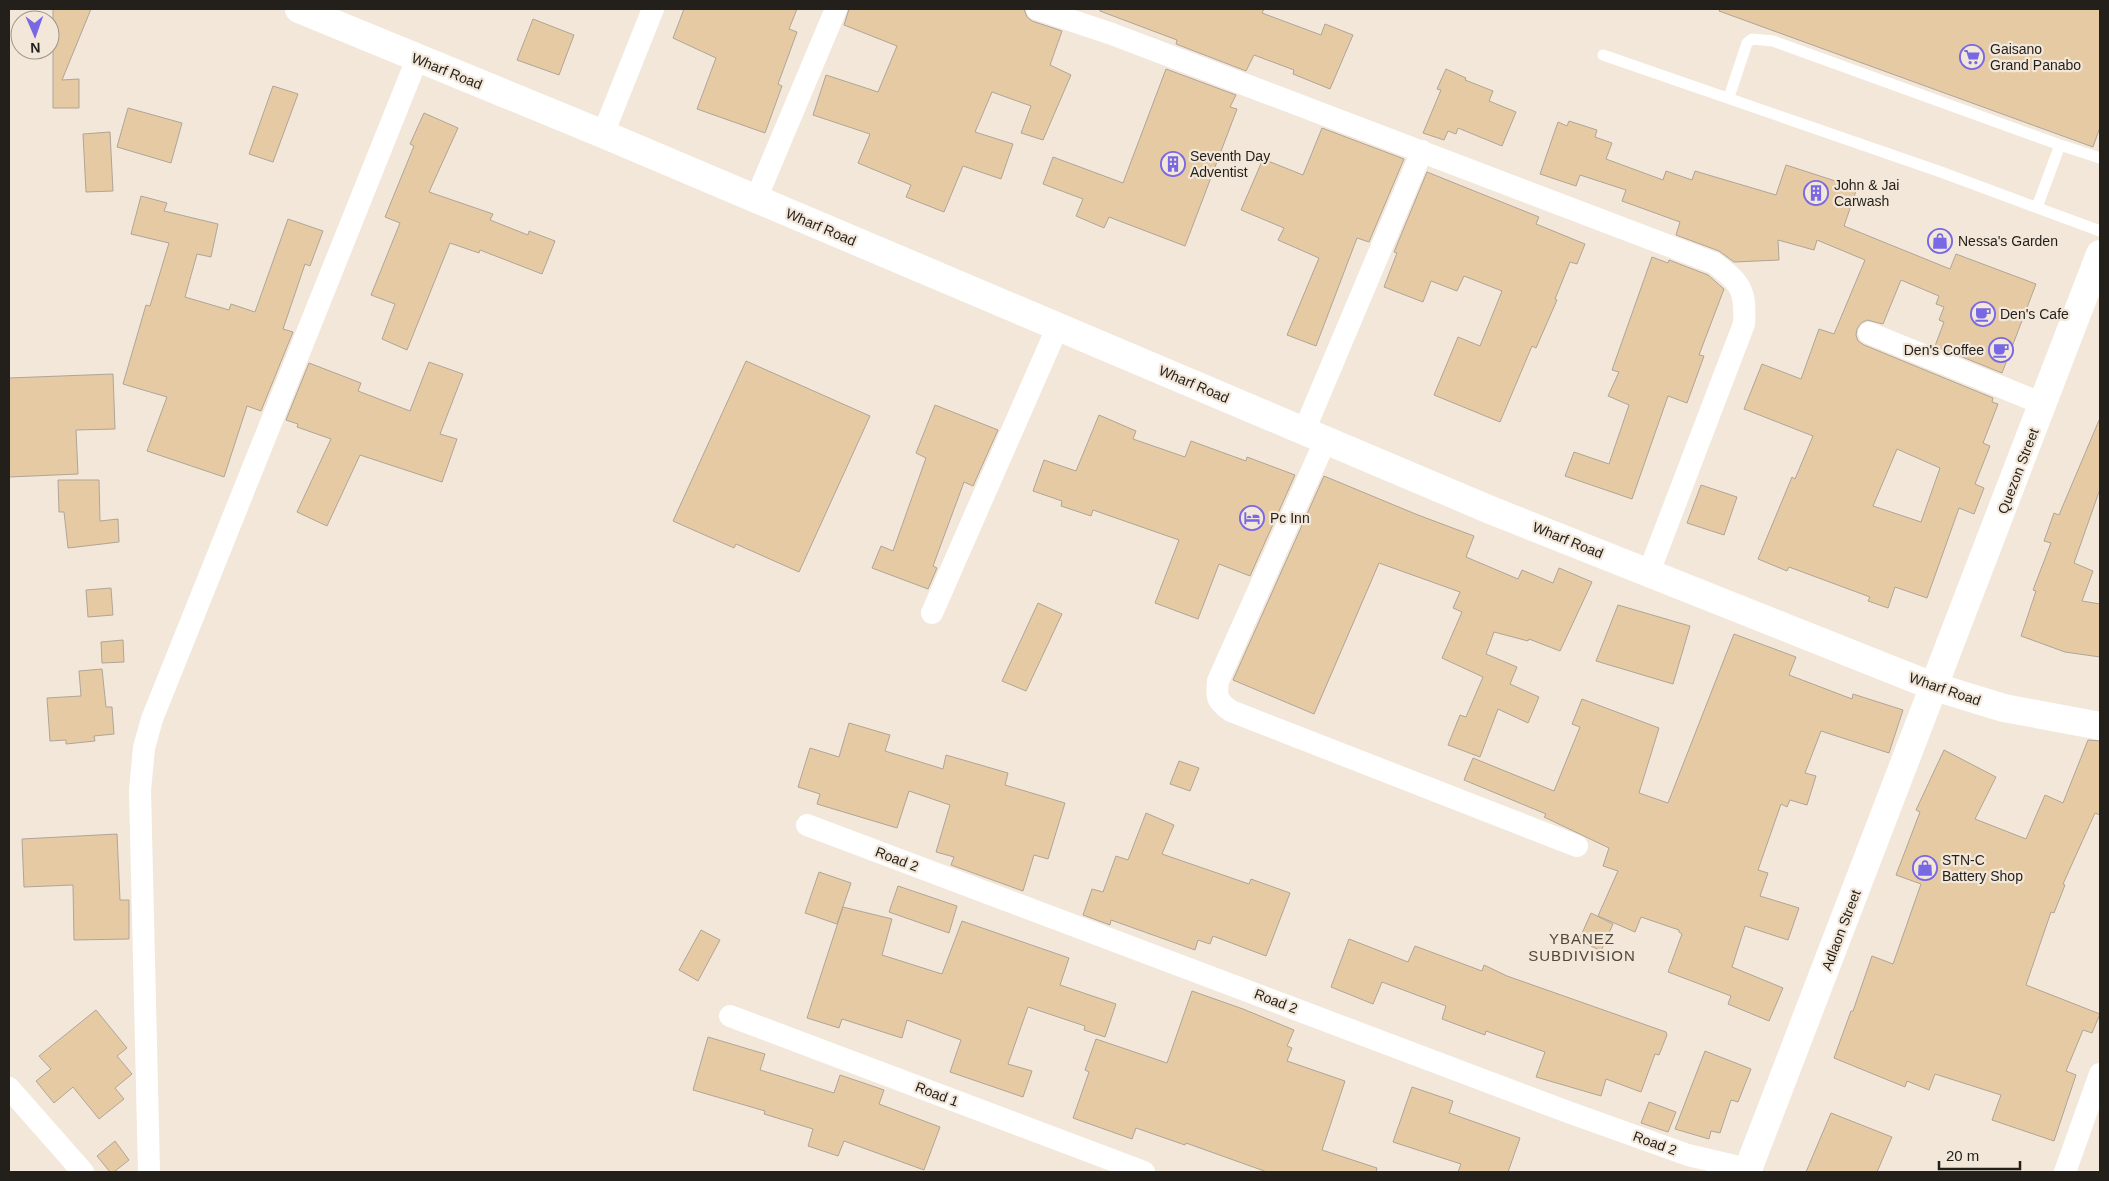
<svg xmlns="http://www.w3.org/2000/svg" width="2109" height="1181" viewBox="0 0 2109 1181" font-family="Arial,sans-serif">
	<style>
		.building { fill: #e6caa3; stroke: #afa598; fill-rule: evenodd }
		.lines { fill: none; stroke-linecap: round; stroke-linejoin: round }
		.service { stroke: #fff; stroke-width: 11 }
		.minor { stroke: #fff; stroke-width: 22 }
		.tertiary { stroke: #fff; stroke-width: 28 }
		.secondary { stroke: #fff; stroke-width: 28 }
		.labels { text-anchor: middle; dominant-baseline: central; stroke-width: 4.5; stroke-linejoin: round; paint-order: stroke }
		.poi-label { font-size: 14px; fill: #231f1a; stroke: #f2e7d9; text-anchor: start }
		.street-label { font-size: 14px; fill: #231f1a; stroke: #f2e7d9 }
		.neighbourhood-label { font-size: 15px; letter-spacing: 1px; fill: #51483c; stroke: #f2e7d9 }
	</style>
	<rect width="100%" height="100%" fill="#f2e7d9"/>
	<path class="building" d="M 53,9 L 91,9 L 62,80 L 79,79 L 79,108 L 53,108 Z
		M 684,9 L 797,9 L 789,29 L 797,32 L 778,84 L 782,86 L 765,133 L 697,109 L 716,58 L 673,38 Z
		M 849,9 L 1024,9 L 1027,17 L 1032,21 L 1062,31 L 1050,65 L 1071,75 L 1043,140 L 1021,133 L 1031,106 L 992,92 L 975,132 L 1013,144 L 1001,179 L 963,166 L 944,212 L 906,197 L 911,185 L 858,163 L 870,134 L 813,115 L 826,75 L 878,92 L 897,46 L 844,25 Z
		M 1100,9 L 1264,9 L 1262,13 L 1321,35 L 1325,24 L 1353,35 L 1330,89 L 1293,74 L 1294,70 L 1254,55 L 1246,71 L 1176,44 L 1177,40 L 1100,11 Z
		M 1720,9 L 2100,9 L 2100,127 L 2093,147 L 1719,11 Z
		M 533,19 L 574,35 L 559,75 L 517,60 Z
		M 1166,69 L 1236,95 L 1230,107 L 1237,109 L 1185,246 L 1109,217 L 1104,228 L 1076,216 L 1083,199 L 1043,184 L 1053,157 L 1123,183 Z
		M 1446,69 L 1466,78 L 1465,80 L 1493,91 L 1489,101 L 1516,112 L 1502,146 L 1458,128 L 1456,134 L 1448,131 L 1444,140 L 1423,133 L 1441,90 L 1437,89 Z
		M 273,86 L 298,94 L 273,162 L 249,154 Z
		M 128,108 L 182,123 L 171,163 L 117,147 Z
		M 424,113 L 458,128 L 429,192 L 493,214 L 490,220 L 528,235 L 529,231 L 555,241 L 542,274 L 480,250 L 479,253 L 450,243 L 407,350 L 382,339 L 395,304 L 371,295 L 400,223 L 385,217 L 414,146 L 410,144 Z
		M 1569,121 L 1597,130 L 1595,137 L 1612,143 L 1606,159 L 1663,180 L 1666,171 L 1692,180 L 1695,171 L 1776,195 L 1786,165 L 1857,188 L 1844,226 L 1950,269 L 1956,254 L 2036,284 L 2002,373 L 1935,346 L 1944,322 L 1939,320 L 1944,307 L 1936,304 L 1939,296 L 1901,280 L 1883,324 L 1867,320 L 1861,323 L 1857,329 L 1856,335 L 1858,341 L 1864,345 L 1993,398 L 1992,402 L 1998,404 L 1983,443 L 1990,446 L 1975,484 L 1984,488 L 1974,514 L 1959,508 L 1927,598 L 1895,587 L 1888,608 L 1868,601 L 1870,597 L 1789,567 L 1787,571 L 1758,559 L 1792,477 L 1795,479 L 1813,436 L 1744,409 L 1762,364 L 1801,379 L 1819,329 L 1834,334 L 1865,260 L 1817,240 L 1814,250 L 1778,240 L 1779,260 L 1734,262 L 1719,251 L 1676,235 L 1680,222 L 1622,201 L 1626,190 L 1580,175 L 1576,186 L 1540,174 L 1558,122 L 1567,126 ZM 1897,449 L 1940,468 L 1921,522 L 1873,506 Z
		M 1322,128 L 1404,159 L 1369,242 L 1357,238 L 1316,346 L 1287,335 L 1319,258 L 1278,240 L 1284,228 L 1241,210 L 1263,159 L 1303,175 Z
		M 110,132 L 113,191 L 86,192 L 83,134 Z
		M 1427,172 L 1539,217 L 1536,224 L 1585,244 L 1577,264 L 1570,262 L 1555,299 L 1557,300 L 1536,348 L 1532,346 L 1500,422 L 1434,395 L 1458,337 L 1480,346 L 1502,291 L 1464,276 L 1457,291 L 1431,281 L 1423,302 L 1384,287 L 1397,253 L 1394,252 Z
		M 141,196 L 167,203 L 164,211 L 218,224 L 211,257 L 197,254 L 185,297 L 229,310 L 231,304 L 255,312 L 288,219 L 323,231 L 310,266 L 305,264 L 283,329 L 293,332 L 261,411 L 247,406 L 224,477 L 147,451 L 167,397 L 123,384 L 146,305 L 150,306 L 169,243 L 131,234 Z
		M 1652,257 L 1668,263 L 1669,260 L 1708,275 L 1724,289 L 1699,355 L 1704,356 L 1687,403 L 1668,396 L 1632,499 L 1565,476 L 1574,452 L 1609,464 L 1629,405 L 1608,396 L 1619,372 L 1612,370 Z
		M 746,361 L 870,416 L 799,572 L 736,544 L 734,548 L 673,521 Z
		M 429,362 L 463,374 L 440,434 L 457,439 L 442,482 L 360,455 L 327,526 L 297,512 L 331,439 L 297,427 L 298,424 L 286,420 L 309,363 L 361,383 L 358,391 L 410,411 Z
		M 113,374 L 115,429 L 76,430 L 78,474 L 9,477 L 9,378 Z
		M 935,405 L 998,430 L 973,486 L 964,482 L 933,566 L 937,568 L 928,589 L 872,568 L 881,546 L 893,551 L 926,458 L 916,453 Z
		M 1099,415 L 1136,431 L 1133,439 L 1185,457 L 1191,441 L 1246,461 L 1247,457 L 1295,475 L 1250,576 L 1219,564 L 1198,619 L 1155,603 L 1179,540 L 1093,510 L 1091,516 L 1061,506 L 1062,501 L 1033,491 L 1044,460 L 1076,471 Z
		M 2100,418 L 2100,489 L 2074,563 L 2093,571 L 2082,601 L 2100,604 L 2100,657 L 2065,652 L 2021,636 L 2036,591 L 2033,590 L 2051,543 L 2044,541 L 2054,513 L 2059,515 Z
		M 1324,476 L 1418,515 L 1474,536 L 1466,557 L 1518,579 L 1522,570 L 1553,583 L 1559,568 L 1592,582 L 1560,651 L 1529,639 L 1528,641 L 1494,632 L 1486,654 L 1517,667 L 1510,684 L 1539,697 L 1528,723 L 1498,709 L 1480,757 L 1448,745 L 1460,715 L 1466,717 L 1483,677 L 1442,658 L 1462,612 L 1453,608 L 1460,592 L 1379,563 L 1314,714 L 1233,680 Z
		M 58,480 L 99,480 L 100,521 L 118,519 L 119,542 L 68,548 L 64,512 L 59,512 Z
		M 1701,485 L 1737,497 L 1724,535 L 1687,523 Z
		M 111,588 L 113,615 L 88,617 L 86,590 Z
		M 1038,603 L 1062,614 L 1026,691 L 1002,681 Z
		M 1618,605 L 1690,626 L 1673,684 L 1596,661 Z
		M 1734,634 L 1796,657 L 1789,675 L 1852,699 L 1853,694 L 1903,710 L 1889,753 L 1821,731 L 1805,773 L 1816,776 L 1807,805 L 1790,800 L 1787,807 L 1781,804 L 1758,870 L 1768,873 L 1760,896 L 1799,908 L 1788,940 L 1745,926 L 1732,967 L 1783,988 L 1769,1021 L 1728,1004 L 1731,996 L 1668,972 L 1682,934 L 1679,932 L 1679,930 L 1641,917 L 1635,932 L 1598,916 L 1618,871 L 1603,866 L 1609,848 L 1544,817 L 1546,814 L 1464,780 L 1473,758 L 1554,791 L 1580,727 L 1572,724 L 1582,699 L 1659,728 L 1639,793 L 1668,803 Z
		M 123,640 L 124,662 L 102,663 L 101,642 Z
		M 102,669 L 106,707 L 112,707 L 114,734 L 94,736 L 95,741 L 66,744 L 66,740 L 50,741 L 47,698 L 81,696 L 79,671 Z
		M 849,723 L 890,735 L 885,751 L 943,769 L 946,755 L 1008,773 L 1005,785 L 1065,803 L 1048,859 L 1034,855 L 1023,891 L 951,865 L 954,857 L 936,852 L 950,805 L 909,791 L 897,828 L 817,804 L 820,794 L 798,787 L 810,748 L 839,757 Z
		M 2088,740 L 2100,741 L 2100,815 L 2095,813 L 2063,884 L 2065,885 L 2054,913 L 2051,912 L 2026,985 L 2100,1014 L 2092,1033 L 2083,1030 L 2066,1071 L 2076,1075 L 2054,1141 L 1992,1120 L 2001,1095 L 1935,1074 L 1929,1090 L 1907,1081 L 1905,1087 L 1834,1058 L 1851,1011 L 1853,1011 L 1872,956 L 1893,964 L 1921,884 L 1896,875 L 1920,812 L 1916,810 L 1944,750 L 1996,777 L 1975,819 L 2026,839 L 2045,795 L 2063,803 Z
		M 1179,761 L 1199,768 L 1190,791 L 1170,784 Z
		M 1146,813 L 1174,825 L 1162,854 L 1249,884 L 1251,879 L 1290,893 L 1266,956 L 1213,936 L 1210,944 L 1198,940 L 1195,950 L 1111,920 L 1110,925 L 1083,915 L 1092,889 L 1103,892 L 1116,856 L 1128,860 Z
		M 117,834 L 120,900 L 129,900 L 129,939 L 74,940 L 73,885 L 24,887 L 22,839 Z
		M 819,872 L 851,883 L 837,924 L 805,913 Z
		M 898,886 L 957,906 L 949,933 L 889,912 Z
		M 843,907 L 892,919 L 882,955 L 942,974 L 962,921 L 1069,958 L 1060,985 L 1116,1004 L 1105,1037 L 1084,1030 L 1085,1026 L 1028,1007 L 1008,1064 L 1032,1071 L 1023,1097 L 950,1072 L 961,1040 L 907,1020 L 902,1038 L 842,1019 L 839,1028 L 807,1018 Z
		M 1591,913 L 1613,924 L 1601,951 L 1579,940 Z
		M 701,930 L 720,940 L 698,981 L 679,970 Z
		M 1349,939 L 1408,962 L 1415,946 L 1482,971 L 1484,965 L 1507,976 L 1666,1032 L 1667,1035 L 1659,1055 L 1655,1054 L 1641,1092 L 1606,1079 L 1601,1096 L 1536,1077 L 1545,1052 L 1486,1031 L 1485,1035 L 1442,1019 L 1446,1006 L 1382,982 L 1373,1004 L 1331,987 Z
		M 1192,991 L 1243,1009 L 1294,1030 L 1287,1046 L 1292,1048 L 1287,1061 L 1345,1081 L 1322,1150 L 1377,1168 L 1376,1172 L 1267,1172 L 1186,1143 L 1185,1145 L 1136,1128 L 1132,1139 L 1073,1118 L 1089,1072 L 1085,1070 L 1096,1039 L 1167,1063 Z
		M 96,1010 L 127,1048 L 117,1056 L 132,1074 L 115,1088 L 124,1099 L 99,1119 L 73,1087 L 54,1103 L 36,1081 L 51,1069 L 39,1056 Z
		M 708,1037 L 765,1054 L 760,1070 L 834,1093 L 840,1075 L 884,1090 L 879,1104 L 940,1127 L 924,1170 L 844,1141 L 838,1156 L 808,1146 L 813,1129 L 764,1114 L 765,1111 L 693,1090 Z
		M 1705,1051 L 1751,1069 L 1738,1102 L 1731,1100 L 1720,1133 L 1711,1131 L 1709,1139 L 1675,1129 Z
		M 1412,1087 L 1453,1101 L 1449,1113 L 1520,1138 L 1508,1172 L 1458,1172 L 1461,1164 L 1393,1142 Z
		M 1649,1102 L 1676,1112 L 1668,1132 L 1641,1123 Z
		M 1831,1113 L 1892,1137 L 1877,1172 L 1806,1172 Z
		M 115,1141 L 129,1160 L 114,1172 L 110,1172 L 97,1156 Z"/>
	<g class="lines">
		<path class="service" d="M 1603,55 L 1941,172 L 2100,231
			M 1729,97 L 1747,43 L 1752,39 L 1773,41 L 2060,145 L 2037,207
			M 2060,145 L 2100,158"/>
		<path class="minor" d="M 1037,9 L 1112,34 L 1714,263 C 1741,283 1746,290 1744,324 L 1649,572
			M 603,134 L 653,9
			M 756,199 L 836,9
			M 1869,333 L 2043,404
			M 1304,431 L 1422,151
			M 1326,439 L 1218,681 C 1216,698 1217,701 1231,711 L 1577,846
			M 932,613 L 1058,326
			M 807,825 L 1568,1112 L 1688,1155 L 1748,1169
			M 730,1016 L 1144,1172
			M 9,1088 L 83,1172
			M 149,1172 L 140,790 L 144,748 L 152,719 L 417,59
			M 2065,1172 L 2100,1074"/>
		<path class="tertiary" d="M 1747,1172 L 2100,254"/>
		<path class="secondary" d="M 299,9 L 603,134 L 1488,509 L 1935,687 L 2004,708 L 2100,726"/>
	</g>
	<defs>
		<symbol id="supermarket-ring" viewBox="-11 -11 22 22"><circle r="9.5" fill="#f2e7d9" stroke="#7868e3" stroke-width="1.5"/><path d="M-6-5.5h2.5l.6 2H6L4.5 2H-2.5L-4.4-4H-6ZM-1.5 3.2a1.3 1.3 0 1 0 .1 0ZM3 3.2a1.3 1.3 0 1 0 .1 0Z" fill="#7868e3"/></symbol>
		<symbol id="building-ring" viewBox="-11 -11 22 22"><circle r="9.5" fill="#f2e7d9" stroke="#7868e3" stroke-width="1.5"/><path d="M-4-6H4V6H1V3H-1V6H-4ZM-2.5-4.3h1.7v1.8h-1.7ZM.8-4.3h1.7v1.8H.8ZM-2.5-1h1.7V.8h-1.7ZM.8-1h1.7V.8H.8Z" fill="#7868e3"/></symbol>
		<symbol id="shop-ring" viewBox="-11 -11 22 22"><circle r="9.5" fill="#f2e7d9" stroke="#7868e3" stroke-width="1.5"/><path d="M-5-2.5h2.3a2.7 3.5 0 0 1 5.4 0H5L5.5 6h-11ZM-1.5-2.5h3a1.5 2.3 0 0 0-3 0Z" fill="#7868e3"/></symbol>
		<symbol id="cafe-ring" viewBox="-11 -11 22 22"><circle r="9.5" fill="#f2e7d9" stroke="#7868e3" stroke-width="1.5"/><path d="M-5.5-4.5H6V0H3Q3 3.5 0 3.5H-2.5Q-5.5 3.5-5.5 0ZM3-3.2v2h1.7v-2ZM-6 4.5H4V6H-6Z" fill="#7868e3"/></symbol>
		<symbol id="hotel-ring" viewBox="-11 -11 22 22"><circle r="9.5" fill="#f2e7d9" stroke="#7868e3" stroke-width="1.5"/><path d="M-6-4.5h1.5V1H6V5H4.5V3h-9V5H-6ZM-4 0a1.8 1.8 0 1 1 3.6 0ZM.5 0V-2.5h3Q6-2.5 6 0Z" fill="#7868e3"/></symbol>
	</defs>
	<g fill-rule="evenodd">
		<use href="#supermarket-ring" x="1958" y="43" width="28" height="28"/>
		<use href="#building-ring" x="1159" y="150" width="28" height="28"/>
		<use href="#building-ring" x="1802" y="179" width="28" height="28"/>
		<use href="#shop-ring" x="1926" y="227" width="28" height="28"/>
		<use href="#cafe-ring" x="1969" y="300" width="28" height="28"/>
		<use href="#cafe-ring" x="1987" y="336" width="28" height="28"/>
		<use href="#hotel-ring" x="1238" y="504" width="28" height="28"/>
		<use href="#shop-ring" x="1911" y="854" width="28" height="28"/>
	</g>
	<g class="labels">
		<g class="poi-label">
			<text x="1990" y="49">Gaisano<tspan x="1990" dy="16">Grand Panabo</tspan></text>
			<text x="1190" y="156">Seventh Day<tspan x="1190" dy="16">Adventist</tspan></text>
			<text x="1834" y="185">John &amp; Jai<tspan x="1834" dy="16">Carwash</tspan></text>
			<text x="1958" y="241">Nessa's Garden</text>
			<text x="2000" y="314">Den's Cafe</text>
			<text x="1984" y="350" text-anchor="end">Den's Coffee</text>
			<text x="1270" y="518">Pc Inn</text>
			<text x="1942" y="860">STN-C<tspan x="1942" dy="16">Battery Shop</tspan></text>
		</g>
		<g class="street-label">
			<text transform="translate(447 71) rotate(22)">Wharf Road</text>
			<text transform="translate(821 227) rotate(23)">Wharf Road</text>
			<text transform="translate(1194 384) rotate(23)">Wharf Road</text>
			<text transform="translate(2018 471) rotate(-69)">Quezon Street</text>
			<text transform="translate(1568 540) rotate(22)">Wharf Road</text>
			<text transform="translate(1945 689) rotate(19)">Wharf Road</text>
			<text transform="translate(897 859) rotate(21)">Road 2</text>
			<text transform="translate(1841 930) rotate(-69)">Adlaon Street</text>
			<text transform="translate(1276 1001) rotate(21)">Road 2</text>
			<text transform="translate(937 1094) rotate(21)">Road 1</text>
			<text transform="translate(1655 1143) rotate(20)">Road 2</text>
		</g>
		<g class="neighbourhood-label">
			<text x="1582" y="938">YBANEZ<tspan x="1582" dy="17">SUBDIVISION</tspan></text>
		</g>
	</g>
	<rect width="2109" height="1181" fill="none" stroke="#231f1a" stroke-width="20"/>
	<g transform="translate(35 35) rotate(178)"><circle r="24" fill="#f2e7d9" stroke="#9f978d"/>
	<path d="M0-4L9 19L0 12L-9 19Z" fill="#7868e3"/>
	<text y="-8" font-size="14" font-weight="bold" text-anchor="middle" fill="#231f1a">N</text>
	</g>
	<path d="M1939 1161v8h81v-8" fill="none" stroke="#231f1a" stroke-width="2.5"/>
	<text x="1946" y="1161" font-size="15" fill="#231f1a" stroke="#f2e7d9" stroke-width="4" paint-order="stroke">20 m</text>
</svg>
